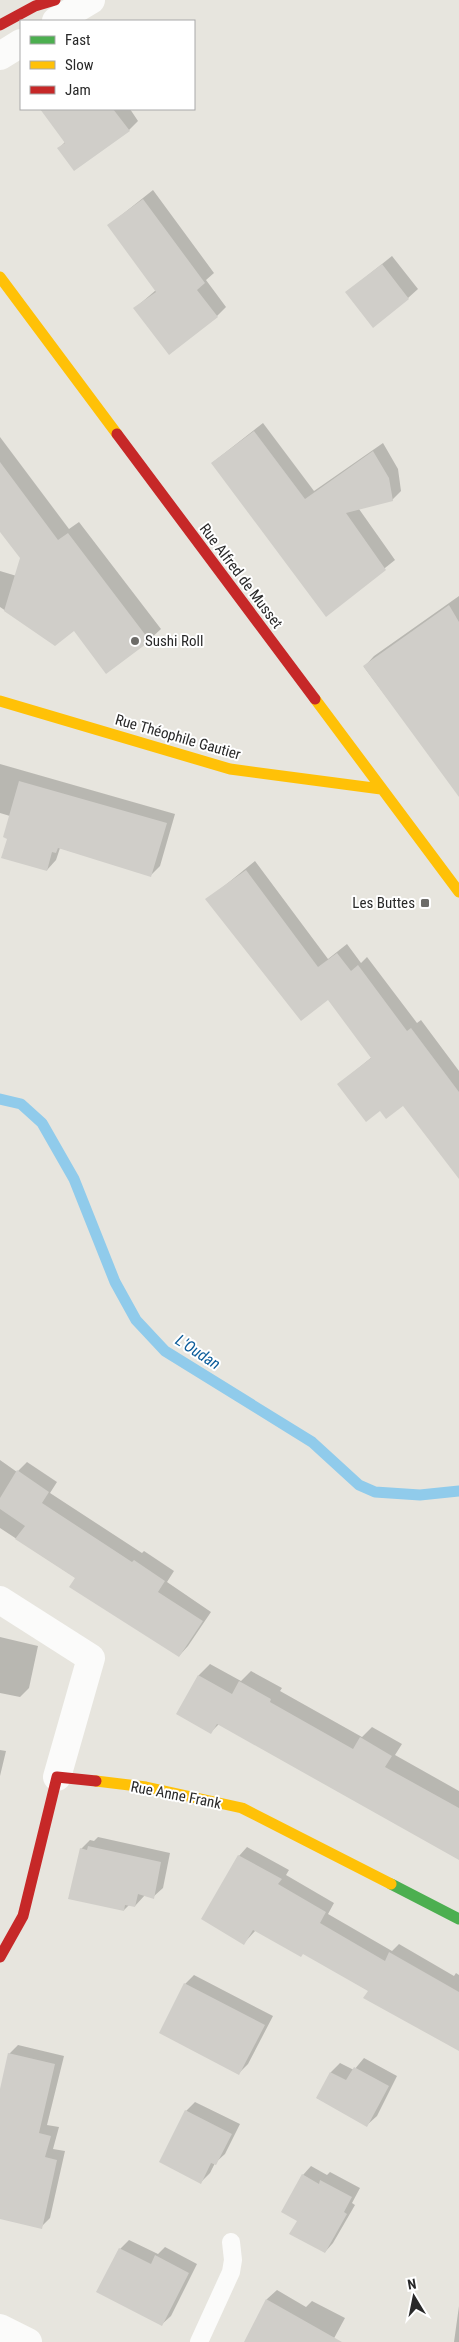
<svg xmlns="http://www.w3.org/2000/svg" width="459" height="2342" viewBox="0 0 459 2342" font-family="'Roboto Condensed',sans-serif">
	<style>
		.shadow { fill: #0003 }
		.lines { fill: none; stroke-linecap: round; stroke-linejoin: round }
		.stream { stroke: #90cbeb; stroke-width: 11 }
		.building { fill: #d0cec9 }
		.lane { stroke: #fbfbfa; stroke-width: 18 }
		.street { stroke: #fbfbfa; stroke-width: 28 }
		.fast { stroke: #4caf50; stroke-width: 11 }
		.slow { stroke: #ffc107; stroke-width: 11 }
		.jam { stroke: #c62828; stroke-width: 11 }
		.poi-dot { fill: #6c6b68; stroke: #fff; stroke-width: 2 }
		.labels { text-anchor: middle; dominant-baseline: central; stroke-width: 4; stroke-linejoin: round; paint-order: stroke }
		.street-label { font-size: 15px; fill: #292929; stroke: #fff }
		.poi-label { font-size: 15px; fill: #292929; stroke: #fff; text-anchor: start }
		.water-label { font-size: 16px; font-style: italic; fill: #0b5c9a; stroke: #fff }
	</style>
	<rect width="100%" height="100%" fill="#e7e5de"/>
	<path class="shadow" d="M 50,109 L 130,109 L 138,121 L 129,130 L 59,148 L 65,142 L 45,113 Z
		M 153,190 L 214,273 L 206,280 L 226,307 L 217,316 L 135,308 L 156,290 L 109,225 Z
		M 392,256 L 418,289 L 408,298 L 347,292 Z
		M 263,423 L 314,491 L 383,443 L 398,469 L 401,491 L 392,500 L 359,509 L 395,560 L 326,615 L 212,463 Z
		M 0,437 L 69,529 L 79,522 L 161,629 L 149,640 L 107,672 L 74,629 L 55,644 L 0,607 L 0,571 L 40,583 L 0,530 Z
		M 459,596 L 459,794 L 364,667 L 374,656 Z
		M 0,764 L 175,814 L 160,866 L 151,875 L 60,848 L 56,860 L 47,870 L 9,838 L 10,816 L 0,813 Z
		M 255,861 L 328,959 L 347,944 L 361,963 L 367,957 L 417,1023 L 421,1020 L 459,1071 L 459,1177 L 403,1104 L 381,1109 L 339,1084 L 372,1057 L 328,999 L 207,900 Z
		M 0,1460 L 17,1472 L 27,1462 L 57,1482 L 50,1493 L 142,1553 L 144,1551 L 174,1571 L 167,1582 L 211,1612 L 188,1646 L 179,1656 L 76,1578 L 0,1528 Z
		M 0,1637 L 38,1646 L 29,1688 L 20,1697 L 0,1693 Z
		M 210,1664 L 241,1681 L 251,1671 L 282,1688 L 280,1691 L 362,1737 L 372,1727 L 402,1744 L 395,1755 L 459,1791 L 459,1859 L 219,1724 L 211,1732 L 178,1714 L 199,1675 Z
		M 0,1750 L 6,1751 L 0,1776 Z
		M 98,1837 L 170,1853 L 163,1888 L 153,1897 L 145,1895 L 135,1906 L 129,1905 L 124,1910 L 81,1849 L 90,1840 L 94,1841 Z
		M 247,1847 L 289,1870 L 286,1875 L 334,1903 L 328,1914 L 392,1951 L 399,1944 L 454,1976 L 456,1973 L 459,1975 L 459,2038 L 369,1991 L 304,1953 L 256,1930 L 244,1943 L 239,1856 Z
		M 194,1975 L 273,2016 L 248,2064 L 239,2073 L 185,1984 Z
		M 18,2045 L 64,2056 L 47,2125 L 59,2127 L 53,2149 L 65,2151 L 50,2218 L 41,2227 L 0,2218 L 0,2095 L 9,2054 Z
		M 364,2058 L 397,2076 L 377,2116 L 367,2125 L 317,2098 L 331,2072 L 340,2063 L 354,2070 Z
		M 195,2102 L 240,2124 L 225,2154 L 215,2163 L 210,2173 L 201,2182 L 186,2111 Z
		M 311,2166 L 327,2175 L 330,2172 L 360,2188 L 352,2203 L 355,2205 L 333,2243 L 325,2252 L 299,2220 L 303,2175 Z
		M 129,2240 L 158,2254 L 165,2247 L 197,2264 L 171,2316 L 161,2325 L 120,2249 Z
		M 277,2290 L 306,2307 L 312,2301 L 345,2318 L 332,2342 L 246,2341 L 267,2299 Z
		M 459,2306 L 459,2342 L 454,2342 Z"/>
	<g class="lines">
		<path class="stream" d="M 0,1099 L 21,1104 L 42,1123 L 74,1179 L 115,1282 L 136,1320 L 165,1351 L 312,1442 L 359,1485 L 375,1492 L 420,1495 L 459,1491"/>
	</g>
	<path class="building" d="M 40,109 L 113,109 L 130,131 L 74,171 L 57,148 L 65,143 Z
		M 143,199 L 205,283 L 197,290 L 218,317 L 169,355 L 133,308 L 156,292 L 107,225 Z
		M 382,264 L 409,299 L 373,328 L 345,292 Z
		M 254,431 L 305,499 L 373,451 L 389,478 L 393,501 L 346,513 L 386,570 L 326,617 L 211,463 Z
		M 0,462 L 58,540 L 68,533 L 150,641 L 106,674 L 74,631 L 55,646 L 4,611 L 20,558 L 0,532 Z
		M 449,605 L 459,622 L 459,797 L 363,666 Z
		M 19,781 L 167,823 L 151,877 L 58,848 L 56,853 L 52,852 L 47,871 L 1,858 L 7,839 L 3,837 Z
		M 246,870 L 318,967 L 337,953 L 351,971 L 358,965 L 407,1031 L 411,1028 L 459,1092 L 459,1179 L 403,1106 L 386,1119 L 380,1111 L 366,1122 L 337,1084 L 371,1058 L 328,1000 L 301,1021 L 205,899 Z
		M 17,1470 L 49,1492 L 42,1503 L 132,1562 L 134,1560 L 165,1581 L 158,1592 L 203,1621 L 179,1657 L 69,1587 L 75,1578 L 15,1539 L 25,1526 L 0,1509 L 0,1498 Z
		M 198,1675 L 232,1694 L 239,1681 L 271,1699 L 270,1702 L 353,1749 L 360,1737 L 392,1756 L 385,1767 L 459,1808 L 459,1860 L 217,1724 L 211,1734 L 176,1714 Z
		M 88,1846 L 161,1862 L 154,1899 L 138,1894 L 135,1907 L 125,1905 L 124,1911 L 68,1899 L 80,1848 L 87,1850 Z
		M 238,1855 L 282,1879 L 278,1884 L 326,1912 L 320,1923 L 385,1961 L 389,1952 L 459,1992 L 459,2051 L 363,1998 L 368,1991 L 303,1954 L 301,1957 L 253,1930 L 244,1945 L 201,1919 Z
		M 184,1983 L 265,2025 L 239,2075 L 159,2033 Z
		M 8,2053 L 55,2064 L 39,2133 L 51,2136 L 45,2157 L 57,2160 L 42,2229 L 0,2219 L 0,2089 Z
		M 354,2067 L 389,2086 L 367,2127 L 316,2098 L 330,2072 L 346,2080 Z
		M 185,2110 L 232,2134 L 216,2165 L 211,2163 L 201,2184 L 159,2162 Z
		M 302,2174 L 319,2184 L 320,2180 L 352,2197 L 344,2212 L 347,2214 L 325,2253 L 289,2234 L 297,2221 L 281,2212 Z
		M 119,2248 L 151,2264 L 155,2255 L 189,2273 L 162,2326 L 96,2292 Z
		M 266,2299 L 342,2342 L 244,2342 Z"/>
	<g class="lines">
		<path class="lane" d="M 199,2342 L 231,2272 L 233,2260 L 231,2242"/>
		<path class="street" d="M 56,21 L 91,0
			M 0,56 L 21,43
			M 0,1600 L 91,1658 L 57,1777
			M 0,2328 L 28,2342"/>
		<path class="fast" d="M 391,1884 L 459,1919"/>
		<path class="slow" d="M 0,277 L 117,434
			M 315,699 L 459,892
			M 0,701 L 230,769 L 381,789
			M 96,1781 L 146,1787 L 242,1808 L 391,1884"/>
		<path class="jam" d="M 0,25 L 35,6 L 55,0
			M 117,434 L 315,699
			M 0,1957 L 23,1916 L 57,1777 L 96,1781"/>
	</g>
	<g class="poi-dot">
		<circle cx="135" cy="641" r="5"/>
		<rect x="420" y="898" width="10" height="10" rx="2.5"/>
	</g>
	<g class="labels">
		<g class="street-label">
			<text transform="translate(241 576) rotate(53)">Rue Alfred de Musset</text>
			<text transform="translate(178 737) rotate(16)">Rue Théophile Gautier</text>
			<text transform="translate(176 1795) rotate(11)">Rue Anne Frank</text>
		</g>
		<g class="poi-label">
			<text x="145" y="641">Sushi Roll</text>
			<text x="415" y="903" text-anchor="end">Les Buttes</text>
		</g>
		<g class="water-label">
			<text transform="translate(198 1352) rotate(33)">L'Oudan</text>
		</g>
	</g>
	<rect x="20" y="20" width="175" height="90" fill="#ffffff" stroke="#a9a9a9"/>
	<rect x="30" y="36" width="25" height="8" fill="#4caf50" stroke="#a9a9a9"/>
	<text x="65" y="45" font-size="15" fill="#292929">Fast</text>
	<rect x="30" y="61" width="25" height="8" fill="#ffc107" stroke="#a9a9a9"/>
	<text x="65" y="70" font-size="15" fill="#292929">Slow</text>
	<rect x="30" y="86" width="25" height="8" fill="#c62828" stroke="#a9a9a9"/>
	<text x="65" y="95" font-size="15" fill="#292929">Jam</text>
	<g transform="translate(414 2297) rotate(350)" stroke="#ffffff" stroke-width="4" paint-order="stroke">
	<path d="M0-4L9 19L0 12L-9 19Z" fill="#292929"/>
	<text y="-8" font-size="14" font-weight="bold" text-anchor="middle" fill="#292929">N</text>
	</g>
</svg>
